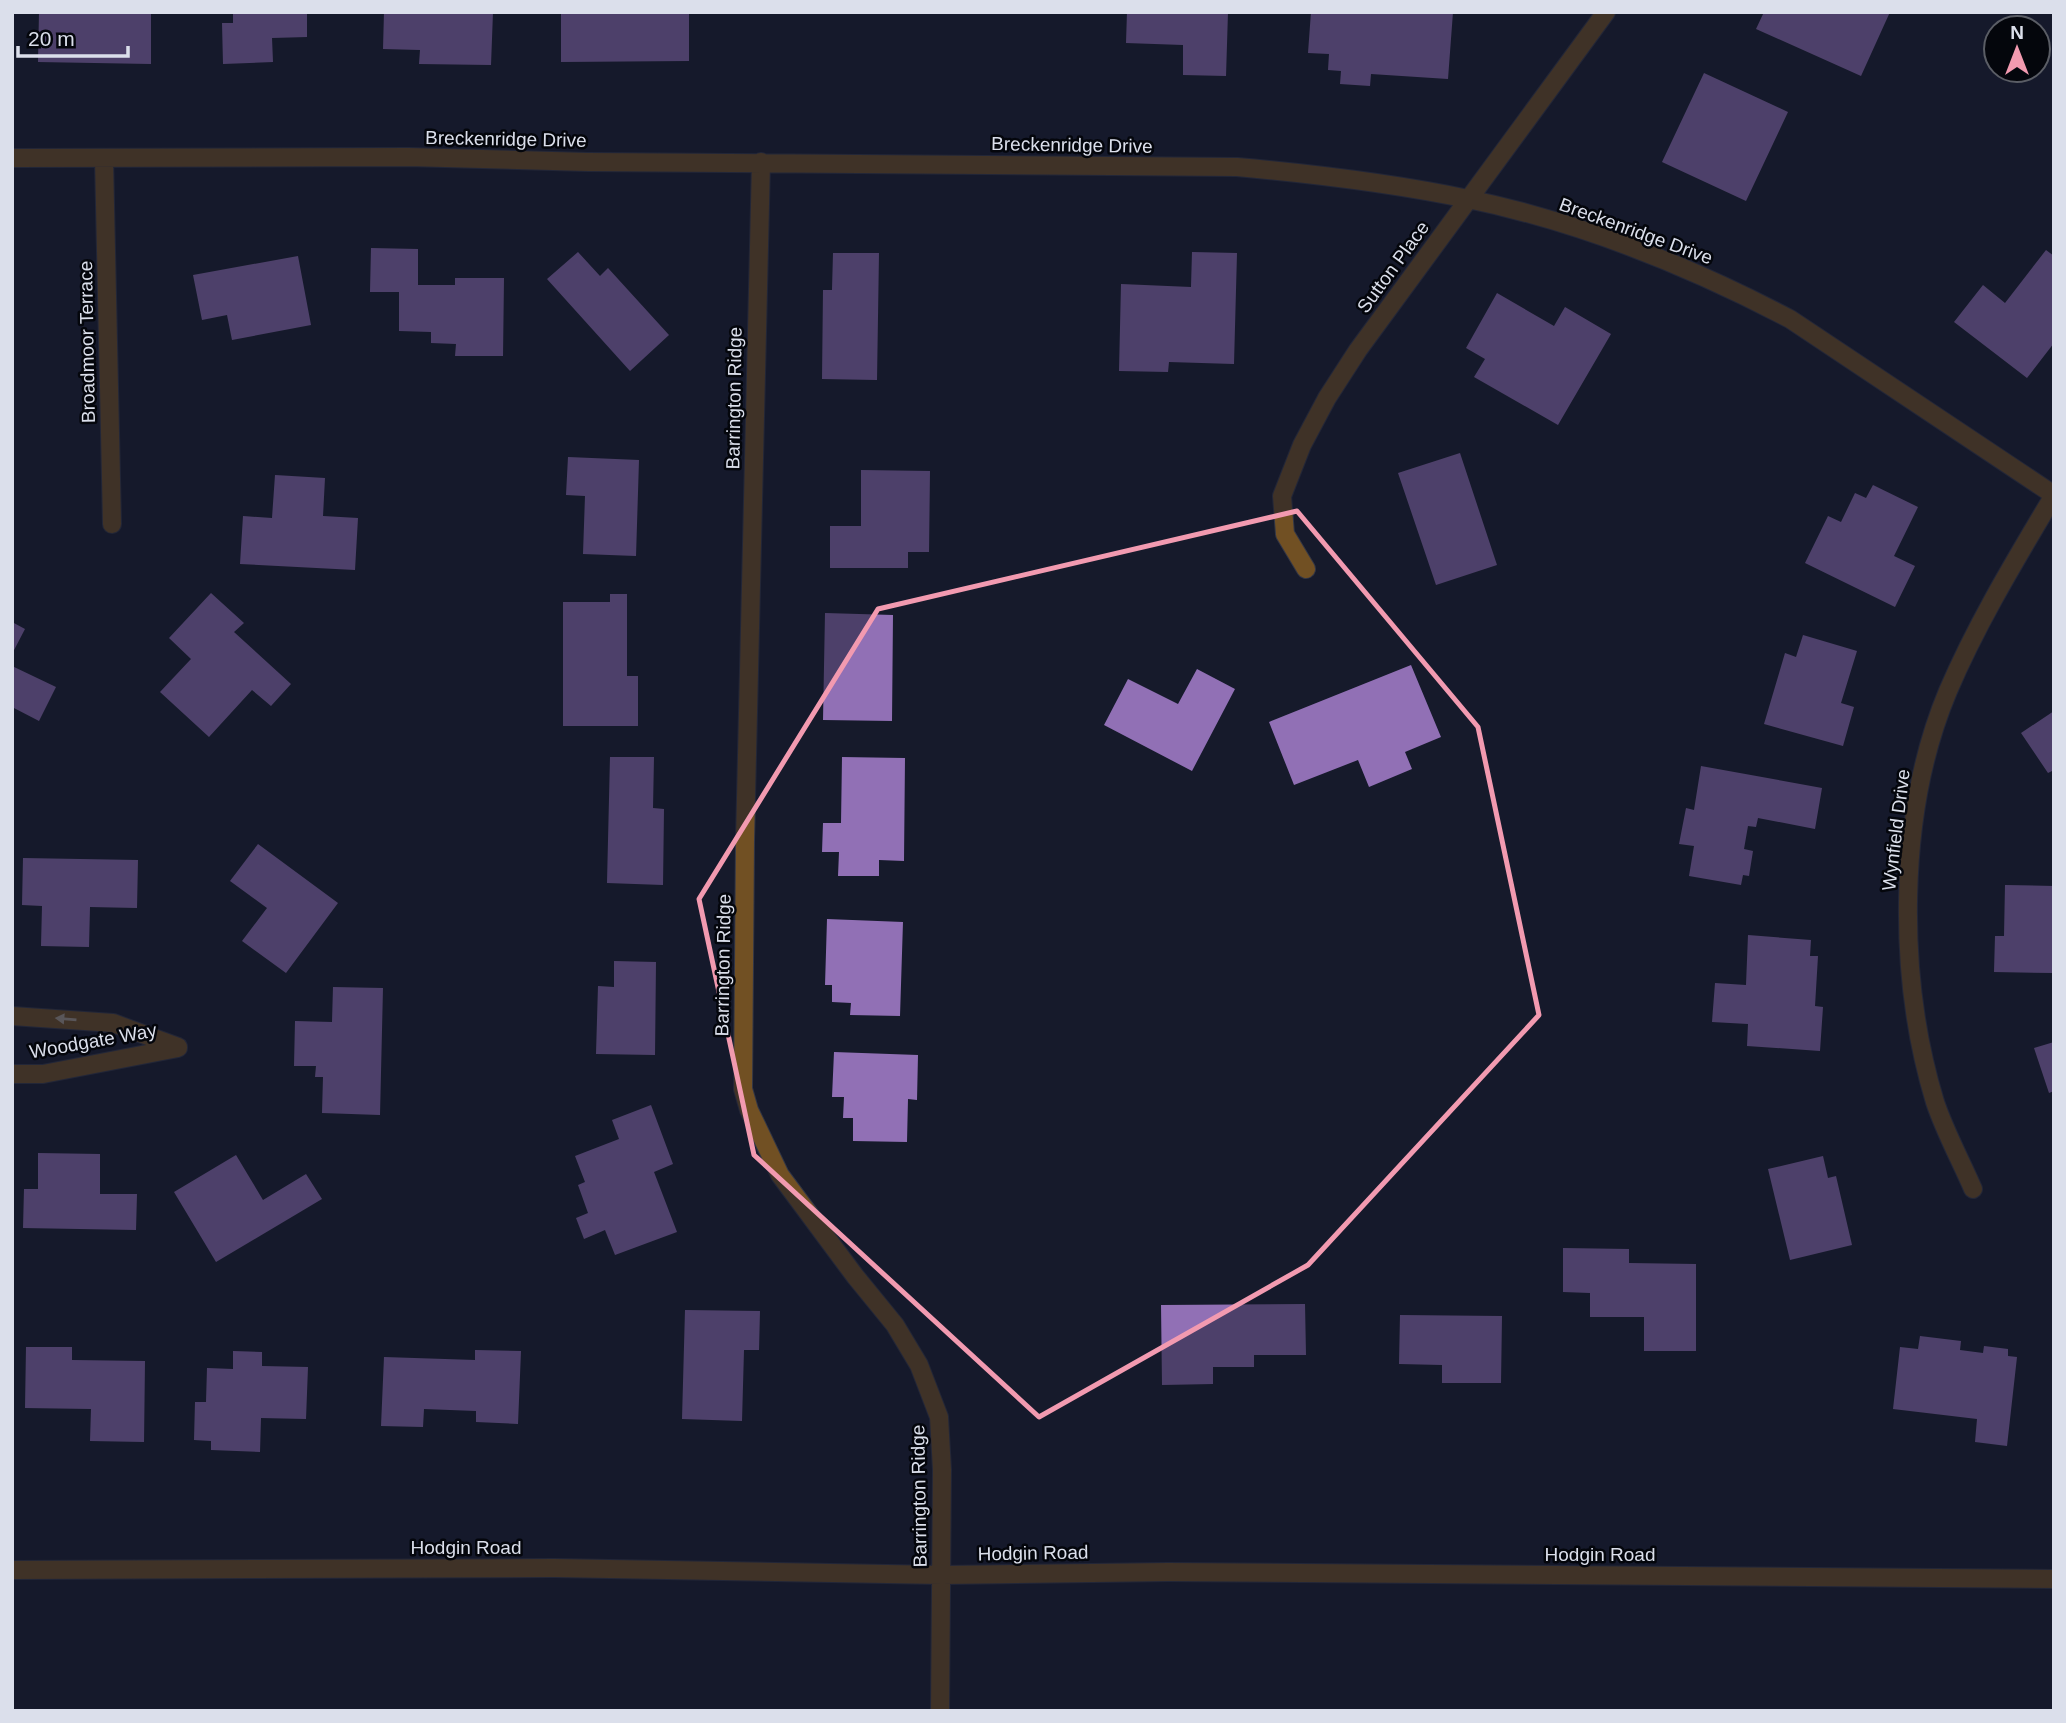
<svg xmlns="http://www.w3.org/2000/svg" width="2066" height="1723" viewBox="0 0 2066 1723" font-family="Arial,sans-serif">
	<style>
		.building { fill: #9170b5 }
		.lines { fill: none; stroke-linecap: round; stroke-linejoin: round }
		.minor-casing { stroke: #323646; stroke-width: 20 }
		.minor { stroke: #715023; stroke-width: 18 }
		.oneway { fill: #ab9f91 }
		.marked { fill: none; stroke: #f29ab0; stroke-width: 5; stroke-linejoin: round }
		.labels { text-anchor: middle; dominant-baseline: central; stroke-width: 5; stroke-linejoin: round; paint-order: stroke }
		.street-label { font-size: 19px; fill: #dbdfeb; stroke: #04060c }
	</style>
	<rect width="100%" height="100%" fill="#161a2b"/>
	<path class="building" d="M 39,12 L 151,13 L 151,64 L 38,62 Z
		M 233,12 L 307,12 L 307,37 L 272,38 L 273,62 L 223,64 L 222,23 L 233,23 Z
		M 384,12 L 493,12 L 491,65 L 419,64 L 420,50 L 383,49 Z
		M 561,12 L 689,12 L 689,61 L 561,62 Z
		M 1127,12 L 1228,12 L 1226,76 L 1183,75 L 1183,45 L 1126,43 Z
		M 1311,12 L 1453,12 L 1448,79 L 1371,74 L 1370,86 L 1340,84 L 1341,71 L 1328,70 L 1329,54 L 1308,53 Z
		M 1764,12 L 1890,12 L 1861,76 L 1756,29 Z
		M 1704,73 L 1788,112 L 1746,201 L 1662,162 Z
		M 371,248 L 418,249 L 418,285 L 455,285 L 455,278 L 504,278 L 503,356 L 455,356 L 456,344 L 431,343 L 431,332 L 399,331 L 399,292 L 370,292 Z
		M 2046,250 L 2054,256 L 2054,343 L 2027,378 L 1954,322 L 1983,285 L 2005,303 Z
		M 578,252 L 600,276 L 608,268 L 669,335 L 630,371 L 547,279 Z
		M 1192,252 L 1237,253 L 1234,364 L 1169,362 L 1168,372 L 1119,371 L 1121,284 L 1191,287 Z
		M 833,253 L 879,253 L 877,380 L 822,379 L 823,290 L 832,290 Z
		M 298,256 L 311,325 L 232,340 L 227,315 L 202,320 L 193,275 Z
		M 1497,293 L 1554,326 L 1565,307 L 1611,334 L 1558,425 L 1474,377 L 1485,359 L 1466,348 Z
		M 1460,453 L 1497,565 L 1436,585 L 1398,473 Z
		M 568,457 L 639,460 L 636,556 L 583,554 L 585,496 L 566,495 Z
		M 861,470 L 930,471 L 929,552 L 908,552 L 908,568 L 830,568 L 830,526 L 861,526 Z
		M 275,475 L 325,478 L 323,516 L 358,518 L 355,570 L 240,564 L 243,516 L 272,518 Z
		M 1873,485 L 1918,507 L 1894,556 L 1915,566 L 1895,607 L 1805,563 L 1828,516 L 1841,522 L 1855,493 L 1866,498 Z
		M 211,593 L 244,623 L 234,632 L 291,684 L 271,706 L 252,690 L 209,737 L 160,692 L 191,659 L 169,638 Z
		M 610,594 L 627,594 L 627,676 L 638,676 L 638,726 L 563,726 L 563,602 L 610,602 Z
		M 825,613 L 893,615 L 892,721 L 823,720 Z
		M 12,622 L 25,629 L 12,654 Z
		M 1803,635 L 1857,651 L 1841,703 L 1854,707 L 1843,746 L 1764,724 L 1785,653 L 1796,657 Z
		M 1411,665 L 1441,737 L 1405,752 L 1412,769 L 1369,787 L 1358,760 L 1294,785 L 1269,722 Z
		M 12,666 L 56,687 L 39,721 L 12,707 Z
		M 1197,669 L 1235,689 L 1192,771 L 1104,725 L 1128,679 L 1178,704 Z
		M 2054,711 L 2054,770 L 2048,773 L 2021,733 Z
		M 610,757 L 654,757 L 653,808 L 664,809 L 663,885 L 607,883 Z
		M 842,757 L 905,758 L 904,861 L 879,860 L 879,876 L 838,876 L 839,852 L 822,852 L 823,823 L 841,823 Z
		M 1701,766 L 1822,788 L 1815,829 L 1758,818 L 1756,827 L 1748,826 L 1744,849 L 1753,851 L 1749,876 L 1743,875 L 1741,885 L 1689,876 L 1694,846 L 1679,844 L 1686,808 L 1694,810 Z
		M 258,844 L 338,903 L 286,973 L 242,941 L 267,908 L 230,881 Z
		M 23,858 L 138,860 L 137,908 L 90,907 L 89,947 L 41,946 L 42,906 L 22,905 Z
		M 2005,885 L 2054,886 L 2054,973 L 1994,972 L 1995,936 L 2004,936 Z
		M 827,919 L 903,922 L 900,1016 L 850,1015 L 851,1003 L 832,1002 L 832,985 L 825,985 Z
		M 1748,935 L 1811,940 L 1810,956 L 1818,956 L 1815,1006 L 1823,1007 L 1820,1051 L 1747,1046 L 1748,1024 L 1712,1022 L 1715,983 L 1746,985 Z
		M 614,961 L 656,962 L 655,1055 L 596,1054 L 598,986 L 614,987 Z
		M 333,987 L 383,988 L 380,1115 L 322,1113 L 323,1077 L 315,1077 L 316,1066 L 294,1066 L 295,1021 L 332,1022 Z
		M 2054,1042 L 2054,1091 L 2049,1093 L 2034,1048 Z
		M 834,1052 L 918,1055 L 917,1100 L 908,1099 L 907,1142 L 853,1141 L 853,1118 L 843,1118 L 844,1097 L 832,1097 Z
		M 651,1105 L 673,1164 L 654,1172 L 677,1232 L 615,1255 L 605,1230 L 584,1239 L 576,1218 L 588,1213 L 578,1185 L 585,1182 L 575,1156 L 619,1139 L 612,1120 Z
		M 38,1153 L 100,1154 L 100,1194 L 137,1194 L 136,1230 L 23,1228 L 24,1189 L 38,1189 Z
		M 236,1155 L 263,1200 L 306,1174 L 322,1199 L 216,1262 L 174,1192 Z
		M 1823,1156 L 1828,1178 L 1836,1176 L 1852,1245 L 1790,1260 L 1768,1169 Z
		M 1563,1248 L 1629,1249 L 1629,1263 L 1696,1264 L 1696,1351 L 1644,1351 L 1644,1317 L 1590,1317 L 1590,1293 L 1563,1292 Z
		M 1305,1304 L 1306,1355 L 1254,1355 L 1254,1367 L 1213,1367 L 1213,1384 L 1162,1385 L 1161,1305 Z
		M 685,1310 L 760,1311 L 759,1350 L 744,1350 L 742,1421 L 682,1419 Z
		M 1400,1315 L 1502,1316 L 1501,1383 L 1442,1383 L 1442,1365 L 1399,1364 Z
		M 1920,1336 L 1961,1341 L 1960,1350 L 1983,1353 L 1984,1346 L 2008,1349 L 2008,1356 L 2017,1357 L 2007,1446 L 1975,1442 L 1977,1419 L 1893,1409 L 1900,1347 L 1918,1349 Z
		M 26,1347 L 72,1347 L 72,1360 L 145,1361 L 144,1442 L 90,1441 L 91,1409 L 25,1408 Z
		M 475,1350 L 521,1351 L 518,1424 L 476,1422 L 476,1411 L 424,1409 L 423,1427 L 381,1426 L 384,1357 L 475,1360 Z
		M 233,1351 L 262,1352 L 262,1366 L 308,1367 L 306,1419 L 261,1418 L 260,1452 L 211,1450 L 211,1441 L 194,1440 L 195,1402 L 206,1402 L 207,1368 L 233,1369 Z"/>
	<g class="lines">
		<defs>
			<path id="minor" d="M 12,158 L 408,157 L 588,162 L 1237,167 C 1315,174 1392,183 1468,199 C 1580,222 1689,266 1790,319 L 2054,495
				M 104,159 L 112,524
				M 761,162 L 745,840 L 743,1089 L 749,1110 L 780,1175 L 855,1276 L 895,1325 L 919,1365 L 939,1417 L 942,1470 L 940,1711
				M 1306,569 L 1285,534 L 1282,496 L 1302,445 L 1327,398 L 1358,350 L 1606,12
				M 12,1016 L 113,1023 L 178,1047
				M 12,1074 L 43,1074 L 178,1048
				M 1973,1189 C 1961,1161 1945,1132 1935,1102 C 1897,977 1897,812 1948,691 C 1977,623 2016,559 2054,495
				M 12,1570 L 554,1568 L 942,1575 L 1168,1572 L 2054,1579"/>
		</defs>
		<use href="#minor" class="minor-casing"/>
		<use href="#minor" class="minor"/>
	</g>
	<defs><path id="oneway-solid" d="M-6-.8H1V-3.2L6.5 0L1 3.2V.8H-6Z" transform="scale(1.75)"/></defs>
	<use class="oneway" href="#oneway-solid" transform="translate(66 1019) rotate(-175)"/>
	<path d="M0 0H2066V1723H0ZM 1297,511 L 1478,727 L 1539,1015 L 1308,1265 L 1039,1417 L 754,1155 L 699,899 L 878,609 Z" fill="#161a2b" fill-opacity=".55" fill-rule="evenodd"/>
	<path class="marked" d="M 1297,511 L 1478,727 L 1539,1015 L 1308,1265 L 1039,1417 L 754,1155 L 699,899 L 878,609 Z"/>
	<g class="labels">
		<g class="street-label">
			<text transform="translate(506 139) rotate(1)">Breckenridge Drive</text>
			<text transform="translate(1072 145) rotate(1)">Breckenridge Drive</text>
			<text transform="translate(1636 231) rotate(20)">Breckenridge Drive</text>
			<text transform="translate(1393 267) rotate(-54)">Sutton Place</text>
			<text transform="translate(87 342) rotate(-91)">Broadmoor Terrace</text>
			<text transform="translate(734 398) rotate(-89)">Barrington Ridge</text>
			<text transform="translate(1896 830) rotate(-83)">Wynfield Drive</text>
			<text transform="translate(723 965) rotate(-89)">Barrington Ridge</text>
			<text transform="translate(93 1041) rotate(-10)">Woodgate Way</text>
			<text transform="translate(919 1496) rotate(-91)">Barrington Ridge</text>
			<text x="466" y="1547">Hodgin Road</text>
			<text transform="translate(1033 1553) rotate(-1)">Hodgin Road</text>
			<text x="1600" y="1554">Hodgin Road</text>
		</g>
	</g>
	<rect width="2066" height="1723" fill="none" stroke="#dbdfeb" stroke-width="28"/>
	<g transform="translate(2017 49)"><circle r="33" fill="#04060c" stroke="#5a5d65" stroke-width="2"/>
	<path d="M0-5L12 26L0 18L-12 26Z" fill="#f29ab0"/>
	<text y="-10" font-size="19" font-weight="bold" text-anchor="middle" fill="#dbdfeb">N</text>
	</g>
	<path d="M18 46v10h110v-10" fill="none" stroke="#dbdfeb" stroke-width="3.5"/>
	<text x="28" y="46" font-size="21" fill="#dbdfeb" stroke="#04060c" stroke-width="5" paint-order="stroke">20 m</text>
</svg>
